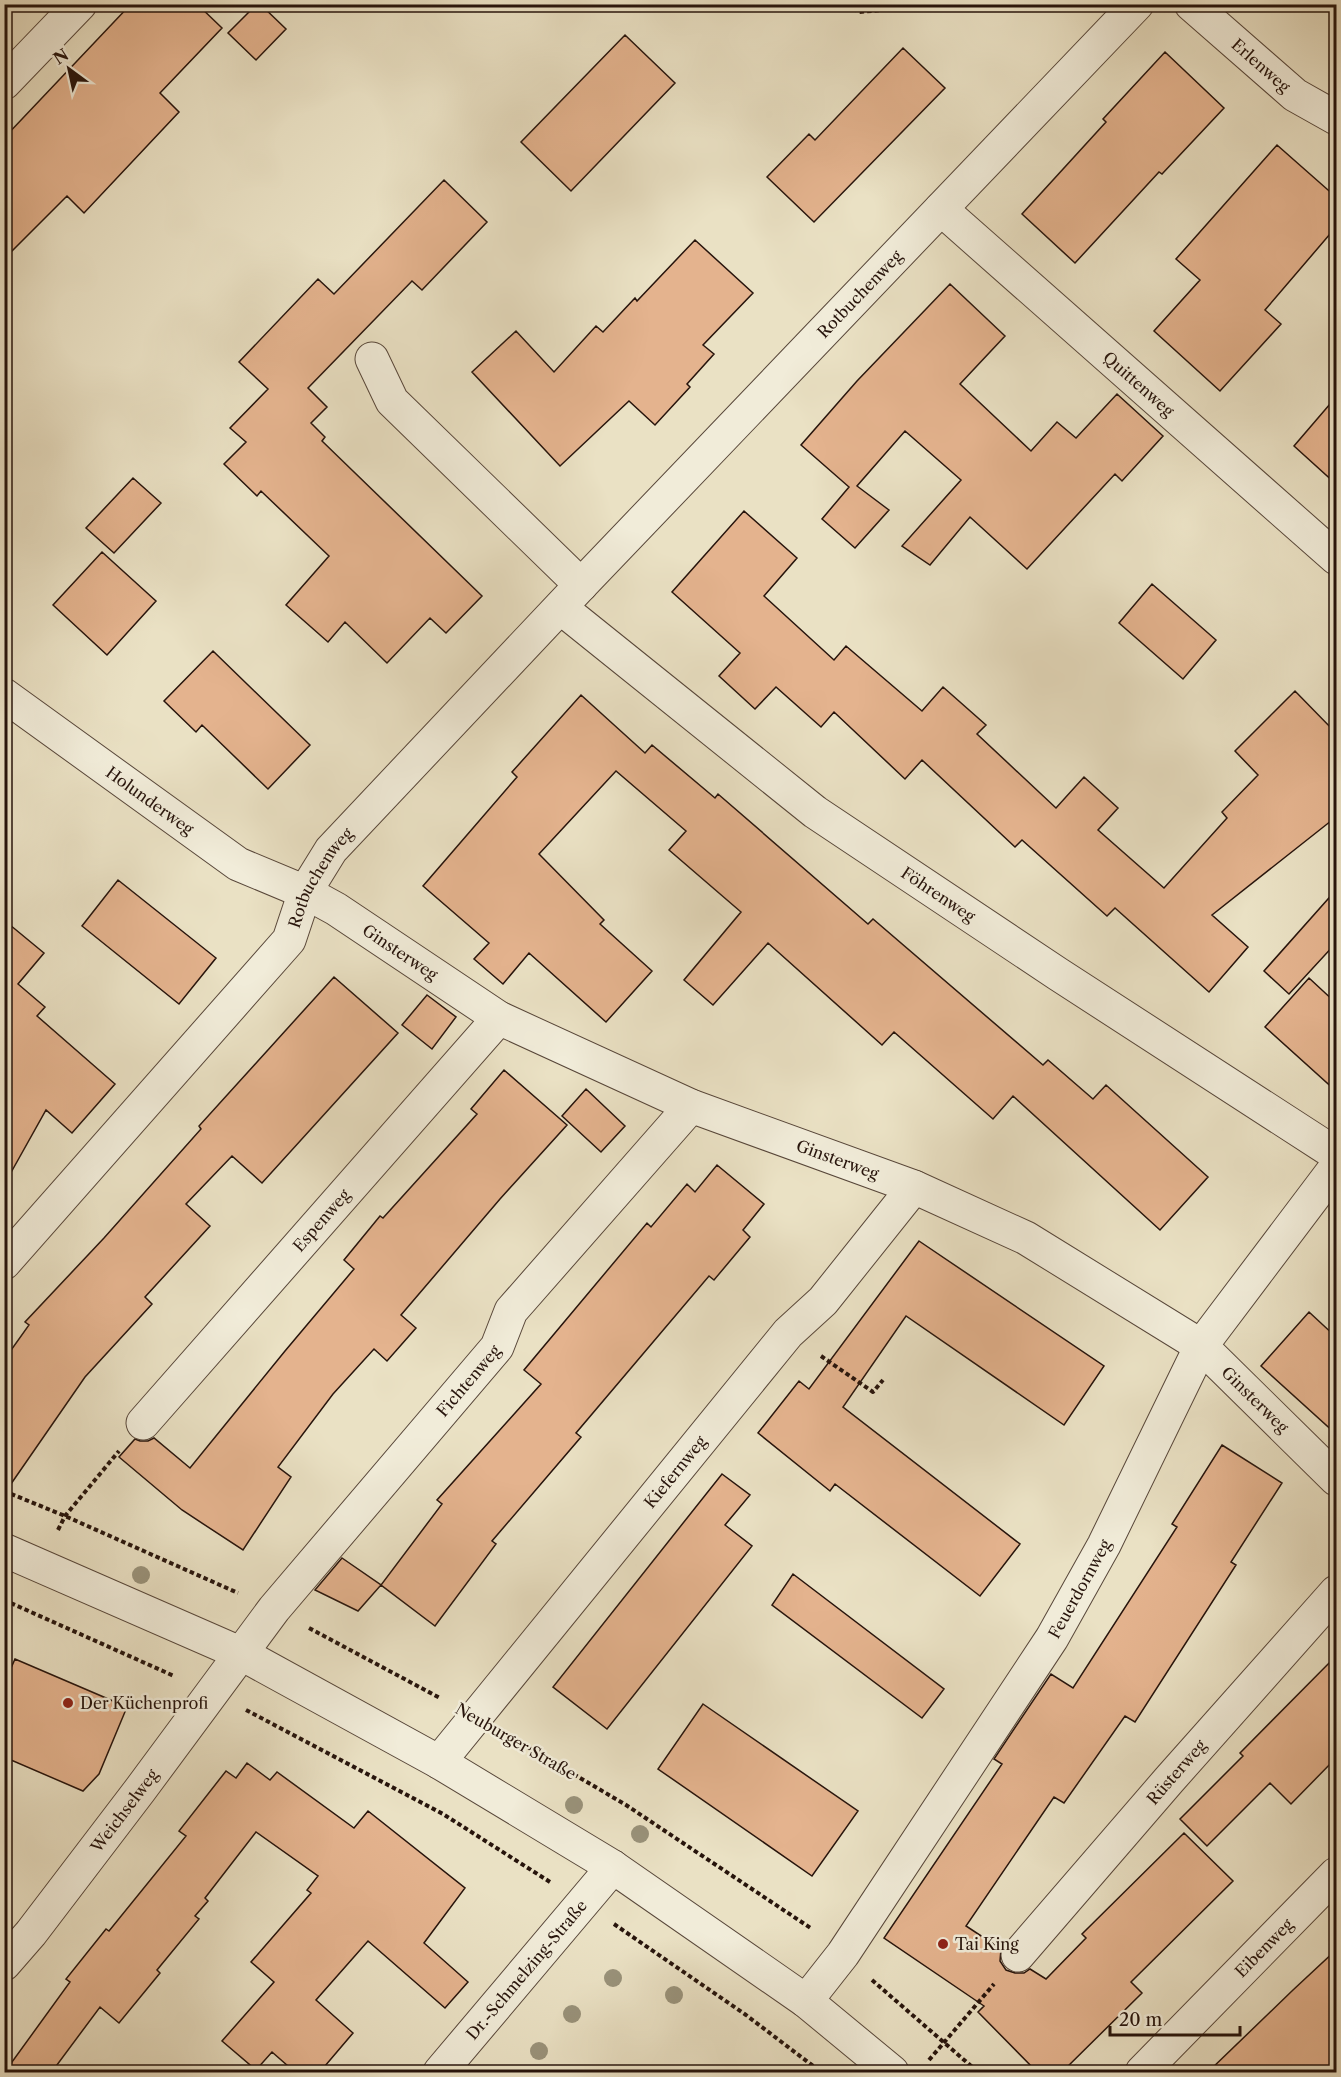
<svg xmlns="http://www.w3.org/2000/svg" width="1341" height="2077" viewBox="0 0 1341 2077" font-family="'Libre Caslon Text',serif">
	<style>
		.building { fill: #e4b38e; stroke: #27140c; stroke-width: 1.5 }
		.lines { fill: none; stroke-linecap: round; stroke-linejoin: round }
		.minor-casing { stroke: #58473a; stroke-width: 35 }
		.tertiary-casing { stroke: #58473a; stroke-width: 35 }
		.path { stroke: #27140c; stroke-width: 4; stroke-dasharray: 4.5 3; stroke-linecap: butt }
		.minor { stroke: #f1ecd9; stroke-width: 33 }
		.tertiary { stroke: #f1ecd9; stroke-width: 33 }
		.tree { fill: #99927a }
		.poi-dot { fill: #8f2418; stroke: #f1ecd9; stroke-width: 2 }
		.labels { text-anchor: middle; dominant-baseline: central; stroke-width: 5; stroke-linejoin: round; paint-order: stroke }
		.street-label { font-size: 16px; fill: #27140c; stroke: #f1ecd9 }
		.poi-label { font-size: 16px; fill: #27140c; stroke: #f1ecd9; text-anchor: start }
	</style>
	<rect width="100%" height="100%" fill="#eae1c4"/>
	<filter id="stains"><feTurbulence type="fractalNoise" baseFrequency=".00333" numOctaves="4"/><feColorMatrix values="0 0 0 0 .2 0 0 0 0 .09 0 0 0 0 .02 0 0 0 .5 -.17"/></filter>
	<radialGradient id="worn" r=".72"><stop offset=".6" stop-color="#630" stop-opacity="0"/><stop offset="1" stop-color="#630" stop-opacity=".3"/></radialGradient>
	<path class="building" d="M 131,4 L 197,4 L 222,28 L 160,93 L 179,112 L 84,213 L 67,196 L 4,259 L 4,138 Z
		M 257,4 L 260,4 L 286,29 L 256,60 L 228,33 Z
		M 625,35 L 675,83 L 571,191 L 521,142 Z
		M 903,48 L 945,88 L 814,222 L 767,177 L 809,134 L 815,140 Z
		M 1165,52 L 1224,108 L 1162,174 L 1159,172 L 1075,263 L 1022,214 L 1106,122 L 1103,119 Z
		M 1277,145 L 1336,197 L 1336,227 L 1265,310 L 1281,324 L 1220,391 L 1154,331 L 1200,280 L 1176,259 Z
		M 444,180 L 487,222 L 422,290 L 412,281 L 308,388 L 327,407 L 311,423 L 325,437 L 322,441 L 482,596 L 446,633 L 430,618 L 387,663 L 345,622 L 328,642 L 286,605 L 329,556 L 261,491 L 257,496 L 224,464 L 246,442 L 230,428 L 268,389 L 239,362 L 318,279 L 334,294 Z
		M 695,240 L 753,293 L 703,345 L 714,354 L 687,384 L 690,387 L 655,425 L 629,401 L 560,466 L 472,372 L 516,331 L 554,372 L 596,326 L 603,332 L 635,298 L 637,301 Z
		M 950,284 L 1005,336 L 960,384 L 1031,451 L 1057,422 L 1076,438 L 1117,394 L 1163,436 L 1122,481 L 1115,474 L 1027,569 L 970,517 L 930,565 L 902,546 L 961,480 L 905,431 L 857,486 L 889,510 L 855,548 L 822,519 L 849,487 L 801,445 L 857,381 Z
		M 1336,397 L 1336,484 L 1294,446 Z
		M 133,478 L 161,503 L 114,553 L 86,528 Z
		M 744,511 L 797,558 L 764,596 L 834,660 L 846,646 L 922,711 L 943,687 L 986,725 L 977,734 L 1056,808 L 1084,777 L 1118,808 L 1098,830 L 1164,888 L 1227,818 L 1222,812 L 1258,775 L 1235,751 L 1295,691 L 1336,733 L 1336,817 L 1212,915 L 1248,947 L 1209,992 L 1115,908 L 1107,916 L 1022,840 L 1015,847 L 922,760 L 905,779 L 834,712 L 821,727 L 776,687 L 755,709 L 719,676 L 740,653 L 672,592 Z
		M 102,552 L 156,601 L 107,655 L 53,605 Z
		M 1152,584 L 1216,640 L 1183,679 L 1119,623 Z
		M 213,651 L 310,745 L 268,789 L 202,725 L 196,732 L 164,701 Z
		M 581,695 L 645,753 L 652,745 L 715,798 L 718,794 L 868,924 L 873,919 L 1043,1065 L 1048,1060 L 1093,1099 L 1106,1085 L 1208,1177 L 1160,1230 L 1013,1096 L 993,1119 L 894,1032 L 882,1045 L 768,943 L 713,1005 L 684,980 L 741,912 L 669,850 L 686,831 L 616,771 L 539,854 L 604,920 L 600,924 L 652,971 L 606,1022 L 529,953 L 503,984 L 474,959 L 489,943 L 423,886 L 517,777 L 512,772 Z
		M 118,880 L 216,958 L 179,1004 L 82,926 Z
		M 1336,890 L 1336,943 L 1289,994 L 1264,971 Z
		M 4,920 L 44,953 L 18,984 L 45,1007 L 37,1016 L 115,1084 L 72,1133 L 46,1110 L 4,1185 Z
		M 334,977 L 398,1033 L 262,1183 L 232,1156 L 186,1204 L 210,1226 L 145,1297 L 152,1304 L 85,1377 L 4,1494 L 4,1360 L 29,1325 L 25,1322 L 104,1238 L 201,1129 L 199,1126 Z
		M 1309,978 L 1336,1003 L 1336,1091 L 1265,1027 Z
		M 427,995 L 456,1017 L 432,1049 L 402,1025 Z
		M 504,1070 L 567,1125 L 500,1199 L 401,1315 L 416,1328 L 387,1361 L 374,1349 L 333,1394 L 278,1467 L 291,1477 L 243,1550 L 182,1510 L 119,1457 L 135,1439 L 140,1441 L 148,1441 L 154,1438 L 190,1468 L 285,1351 L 354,1269 L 344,1260 L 380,1216 L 383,1218 L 477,1114 L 471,1109 Z
		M 586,1089 L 625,1126 L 601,1152 L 562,1116 Z
		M 717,1165 L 764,1204 L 743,1230 L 750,1237 L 714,1280 L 709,1276 L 576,1433 L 581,1437 L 492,1541 L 496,1544 L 435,1626 L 381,1585 L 442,1504 L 437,1500 L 541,1384 L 524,1370 L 647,1223 L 651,1227 L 687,1184 L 695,1192 Z
		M 919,1241 L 1104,1366 L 1064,1425 L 906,1316 L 843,1407 L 1020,1544 L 980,1596 L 835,1484 L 830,1491 L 758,1433 L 799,1381 L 809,1389 Z
		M 1309,1312 L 1336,1337 L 1336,1434 L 1261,1366 Z
		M 1222,1445 L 1282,1483 L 1231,1562 L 1236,1565 L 1135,1722 L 1125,1716 L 1064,1803 L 1054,1797 L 966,1926 L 1001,1949 L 1000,1961 L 1006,1970 L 1015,1973 L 1024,1973 L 1030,1969 L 1046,1979 L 1086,1938 L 1082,1934 L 1184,1833 L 1233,1881 L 1131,1982 L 1142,1993 L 1061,2073 L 1038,2073 L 978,2012 L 984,2006 L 884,1938 L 1002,1764 L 994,1759 L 1051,1674 L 1073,1688 L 1177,1527 L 1172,1524 Z
		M 722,1474 L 750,1495 L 725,1525 L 752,1546 L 607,1729 L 553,1687 Z
		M 342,1558 L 381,1585 L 358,1611 L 315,1590 Z
		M 793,1574 L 944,1689 L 922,1718 L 772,1605 Z
		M 1336,1656 L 1336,1758 L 1291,1804 L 1270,1783 L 1207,1846 L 1180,1819 L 1243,1756 L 1240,1753 Z
		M 15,1659 L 127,1707 L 99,1774 L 83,1791 L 4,1757 L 4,1684 Z
		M 703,1704 L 858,1811 L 812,1876 L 658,1769 Z
		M 247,1763 L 270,1780 L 277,1772 L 354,1828 L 368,1811 L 465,1888 L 424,1943 L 468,1982 L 445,2008 L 368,1941 L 316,2000 L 353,2033 L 319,2073 L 296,2073 L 272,2052 L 256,2070 L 222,2041 L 274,1982 L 251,1962 L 311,1893 L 307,1890 L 318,1876 L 256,1832 L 205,1898 L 208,1901 L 195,1916 L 199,1919 L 157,1970 L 160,1973 L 119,2023 L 100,2007 L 51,2073 L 4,2073 L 70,1982 L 66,1979 L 106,1929 L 109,1931 L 186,1836 L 179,1831 L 226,1771 L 236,1778 Z
		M 1336,1950 L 1336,2073 L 1207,2073 L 1293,1990 Z"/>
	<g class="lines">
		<defs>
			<g id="minor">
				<path id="s1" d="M 1191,4 L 1295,95 L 1336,118"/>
				<path d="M 4,83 L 80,4"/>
				<path id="s2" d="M 941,209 L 1336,558"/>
				<path d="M 372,359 L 392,401 L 581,585"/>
				<path id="s3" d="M 561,608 L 815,812 L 1058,974 L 1336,1154"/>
				<path id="s4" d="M 4,695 L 238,864 L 305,892 L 336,909 L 499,1018 L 691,1106 L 914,1187 L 1026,1238 L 1201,1346 L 1336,1479"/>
				<path id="s5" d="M 4,1263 L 289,940 L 305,892 L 331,850 L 581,585 L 1137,4"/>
				<path id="s6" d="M 143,1423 L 499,1018"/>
				<path id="s7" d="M 439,1762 L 788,1333 L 823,1301 L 914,1187"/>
				<path id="s8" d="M 1018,1955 L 1169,1780 L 1336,1592"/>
				<path id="s9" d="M 4,1964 L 31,1933 L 140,1790 L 274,1609 L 497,1347 L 511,1311 L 691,1106"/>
				<path id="s10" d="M 806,2001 L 843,1954 L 1052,1638 L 1104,1545 L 1201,1346 L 1336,1167"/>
				<path id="s11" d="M 440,2072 L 613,1867"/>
				<path id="s12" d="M 1142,2072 L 1336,1874"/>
			</g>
			<path id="tertiary" d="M 4,1550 L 242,1654 L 439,1762 L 613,1867 L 806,2001 L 892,2072"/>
		</defs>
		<use href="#minor" class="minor-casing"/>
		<use href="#tertiary" class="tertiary-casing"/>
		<path class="path" d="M 847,4 L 859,12 L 894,9
			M 821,1356 L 873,1392 L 883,1380
			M 4,1491 L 65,1516 L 238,1593
			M 58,1530 L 65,1516 L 119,1451
			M 4,1600 L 174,1676
			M 309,1628 L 440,1698
			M 246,1710 L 443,1814 L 550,1882
			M 509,1736 L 626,1805 L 812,1929
			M 614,1924 L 746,2015 L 821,2072
			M 872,1980 L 978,2072
			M 929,2060 L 994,1984"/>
		<use href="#minor" class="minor"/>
		<use href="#tertiary" class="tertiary"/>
	</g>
	<g class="tree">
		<circle cx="141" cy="1575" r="9"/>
		<circle cx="574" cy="1805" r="9"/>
		<circle cx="640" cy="1834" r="9"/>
		<circle cx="613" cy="1978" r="9"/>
		<circle cx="674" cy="1995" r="9"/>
		<circle cx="572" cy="2014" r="9"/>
		<circle cx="539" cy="2051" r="9"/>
	</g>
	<g class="poi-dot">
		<circle cx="68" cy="1703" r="6"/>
		<circle cx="943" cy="1944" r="6"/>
	</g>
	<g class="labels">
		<g class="street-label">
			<text stroke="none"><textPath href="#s1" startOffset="93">Erlenweg</textPath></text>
			<text stroke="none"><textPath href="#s5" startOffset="1298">Rotbuchenweg</textPath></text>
			<text stroke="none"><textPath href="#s2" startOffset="264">Quittenweg</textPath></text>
			<text stroke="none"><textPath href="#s4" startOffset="180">Holunderweg</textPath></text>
			<text stroke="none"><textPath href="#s5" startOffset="501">Rotbuchenweg</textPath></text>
			<text stroke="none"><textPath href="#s3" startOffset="474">Föhrenweg</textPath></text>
			<text stroke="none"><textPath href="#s4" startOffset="474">Ginsterweg</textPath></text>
			<text stroke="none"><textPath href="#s4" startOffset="960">Ginsterweg</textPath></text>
			<text stroke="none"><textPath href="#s6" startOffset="270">Espenweg</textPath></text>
			<text stroke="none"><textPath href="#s9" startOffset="746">Fichtenweg</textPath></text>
			<text stroke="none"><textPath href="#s4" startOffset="1446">Ginsterweg</textPath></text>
			<text stroke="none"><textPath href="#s7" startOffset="374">Kiefernweg</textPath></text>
			<text stroke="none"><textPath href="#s10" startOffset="495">Feuerdornweg</textPath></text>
			<text transform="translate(516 1741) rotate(30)">Neuburger Straße</text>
			<text stroke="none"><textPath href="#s8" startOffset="242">Rüsterweg</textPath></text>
			<text stroke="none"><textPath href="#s9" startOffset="195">Weichselweg</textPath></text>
			<text stroke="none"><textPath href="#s12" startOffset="174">Eibenweg</textPath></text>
			<text stroke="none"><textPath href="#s11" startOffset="134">Dr.-Schmelzing-Straße</textPath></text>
		</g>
		<g class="poi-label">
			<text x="80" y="1703">Der Küchenprofi</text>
			<text x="955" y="1944">Tai King</text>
		</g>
	</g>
	<rect width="1341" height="2077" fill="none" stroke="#eae1c4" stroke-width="24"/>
	<rect x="6" y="6" width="1329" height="2065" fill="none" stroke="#27140c" stroke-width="3"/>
	<rect x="12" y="12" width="1317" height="2053" fill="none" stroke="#27140c" stroke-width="1.5"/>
	<g transform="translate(69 69) rotate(327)" stroke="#f1ecd9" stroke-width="4.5" paint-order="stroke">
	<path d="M0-4.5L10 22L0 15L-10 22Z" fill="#27140c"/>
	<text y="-9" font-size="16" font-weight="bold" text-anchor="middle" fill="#27140c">N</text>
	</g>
	<path d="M1110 2026v9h130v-9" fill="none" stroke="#27140c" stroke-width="3"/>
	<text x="1119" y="2026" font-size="18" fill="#27140c" stroke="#f1ecd9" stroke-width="4.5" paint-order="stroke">20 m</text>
	<rect width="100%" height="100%" filter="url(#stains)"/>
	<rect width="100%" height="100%" fill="url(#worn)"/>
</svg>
